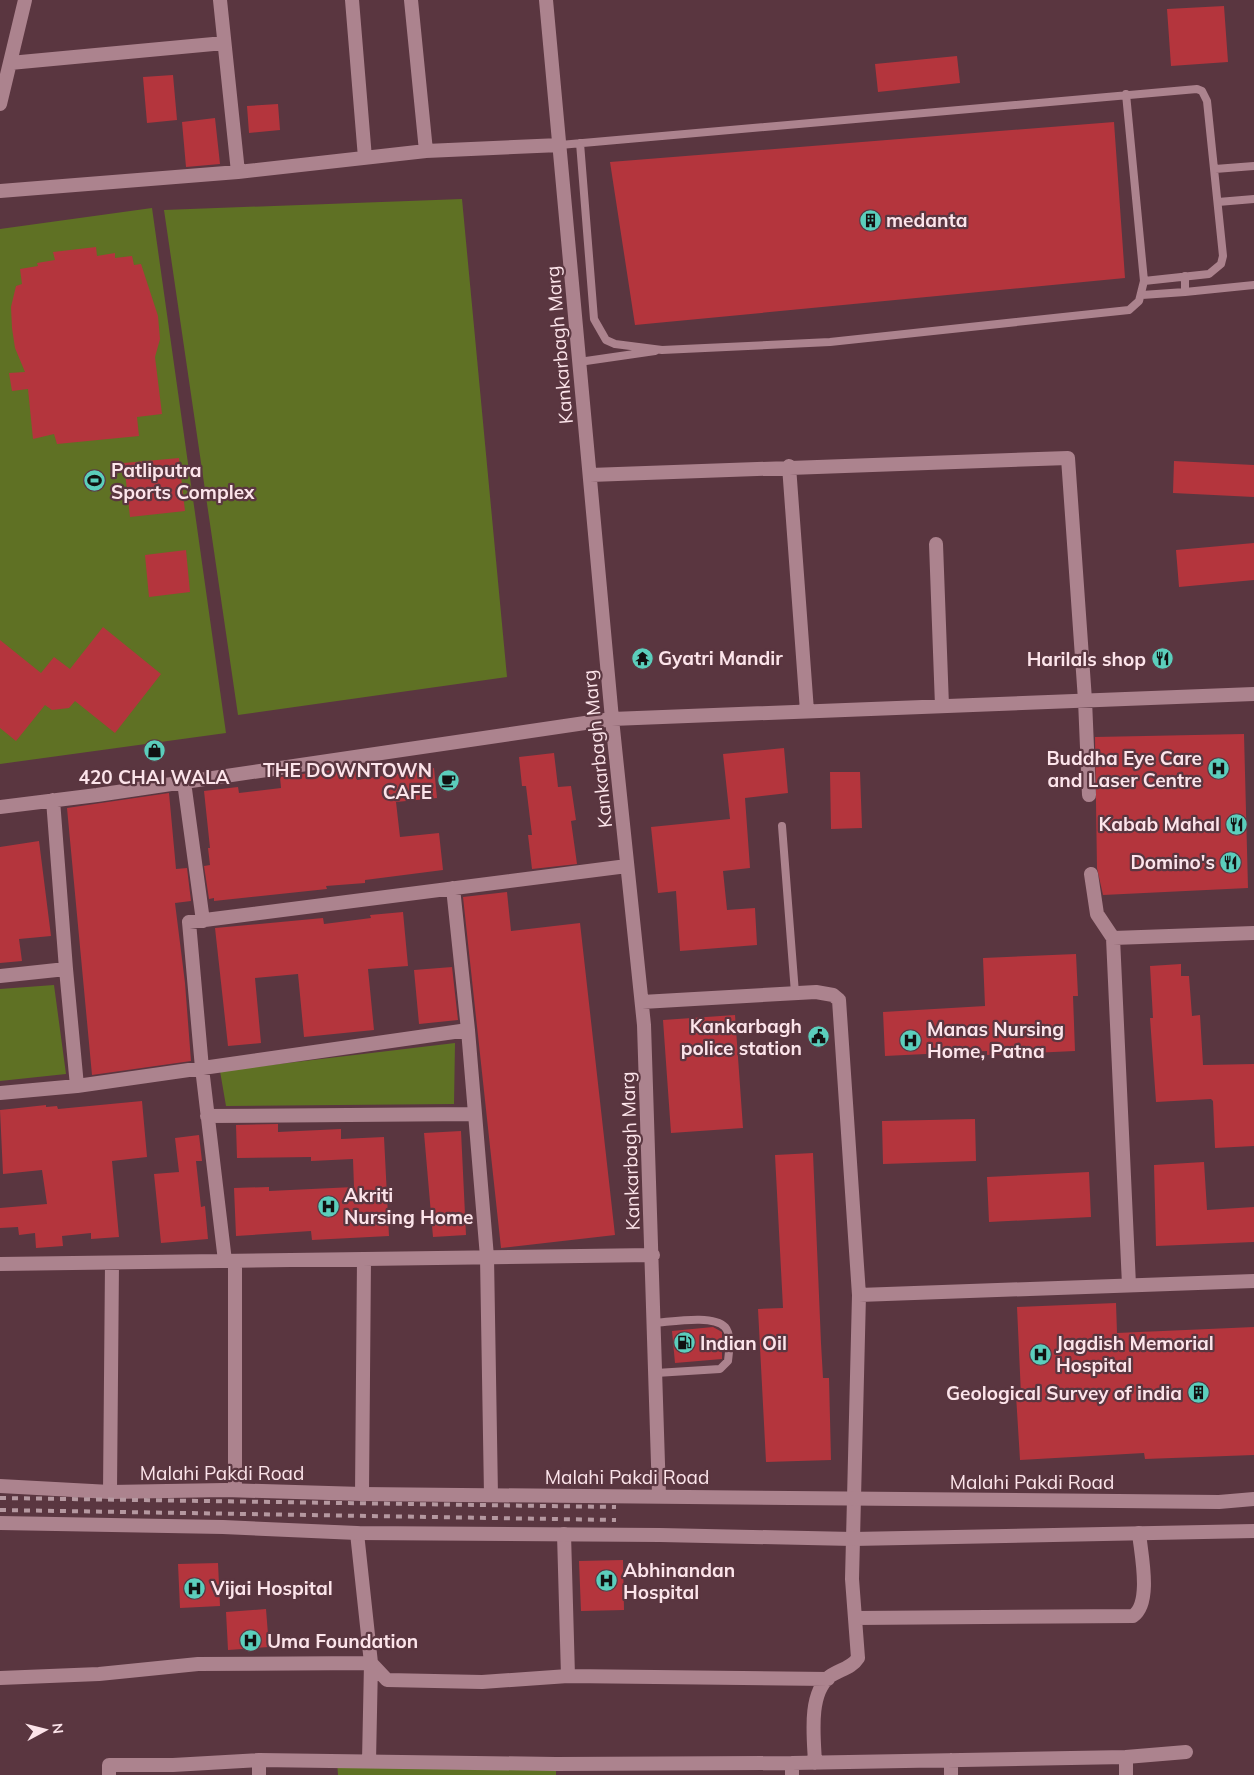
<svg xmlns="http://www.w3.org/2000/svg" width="1254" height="1775" viewBox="0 0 1254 1775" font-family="Mulish,sans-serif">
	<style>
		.green { fill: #5f7124 }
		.building { fill: #b4353d }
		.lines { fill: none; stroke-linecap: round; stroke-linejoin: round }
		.service { stroke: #ac838e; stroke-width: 8 }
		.minor { stroke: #ac838e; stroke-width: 14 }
		.secondary { stroke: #ac838e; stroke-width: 14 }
		.rail { stroke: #b598a0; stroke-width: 4; stroke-dasharray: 6 6; stroke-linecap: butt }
		.labels { text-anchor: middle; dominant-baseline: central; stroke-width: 4.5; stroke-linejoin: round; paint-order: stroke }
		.poi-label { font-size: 19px; font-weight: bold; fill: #fce4ea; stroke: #5a3640; text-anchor: start }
		.street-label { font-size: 19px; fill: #fce4ea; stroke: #5a3640 }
	</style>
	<rect width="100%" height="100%" fill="#5a3640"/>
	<path class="green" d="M 462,199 L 507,677 L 238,715 L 164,210 Z
		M 152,208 L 226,733 L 0,764 L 0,229 Z
		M 54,985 L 66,1074 L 0,1081 L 0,989 Z
		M 455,1043 L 454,1104 L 226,1106 L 220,1071 Z
		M 337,1761 L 556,1764 L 556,1775 L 338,1775 Z"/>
	<path class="building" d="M 1224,6 L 1228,62 L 1171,66 L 1167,9 Z
		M 957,56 L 960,83 L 878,92 L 875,64 Z
		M 173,75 L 177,120 L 147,123 L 143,77 Z
		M 278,104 L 280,130 L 249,133 L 247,106 Z
		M 215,118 L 220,164 L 186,167 L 182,122 Z
		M 1114,122 L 1125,278 L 635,325 L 610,162 Z
		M 96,247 L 97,256 L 115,253 L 115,258 L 132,256 L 134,265 L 141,264 L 158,316 L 160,339 L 155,357 L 162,414 L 137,417 L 139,436 L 57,444 L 54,434 L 33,439 L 28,389 L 12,391 L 9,373 L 25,372 L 15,348 L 12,328 L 11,307 L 16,286 L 22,284 L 20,269 L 38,266 L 37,263 L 55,260 L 53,252 Z
		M 179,458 L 185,511 L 130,517 L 124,463 Z
		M 1174,461 L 1254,465 L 1254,497 L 1173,493 Z
		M 1254,543 L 1254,580 L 1179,587 L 1176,550 Z
		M 186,550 L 190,592 L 149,597 L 145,555 Z
		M 103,627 L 161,674 L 115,733 L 75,701 L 69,708 L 52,710 L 45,705 L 16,741 L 0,728 L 0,640 L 41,673 L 54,657 L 70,669 Z
		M 1244,734 L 1248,888 L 1103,895 L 1097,868 L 1095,737 Z
		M 784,748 L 788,793 L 745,798 L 750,868 L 723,871 L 727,910 L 755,908 L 757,945 L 680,951 L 676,891 L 658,893 L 651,827 L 730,819 L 723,754 Z
		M 554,753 L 558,787 L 571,786 L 576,820 L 571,821 L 577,864 L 532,869 L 528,835 L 532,835 L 526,786 L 522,786 L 519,757 Z
		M 355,767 L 357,780 L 434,768 L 437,798 L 396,802 L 400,837 L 439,833 L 443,870 L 365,880 L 365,883 L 326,886 L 327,889 L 214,901 L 214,898 L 209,899 L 204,866 L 210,865 L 208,848 L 210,848 L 204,791 L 238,787 L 239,793 L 281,788 L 280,777 Z
		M 830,772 L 860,772 L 862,828 L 831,829 Z
		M 169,793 L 176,869 L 187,868 L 191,901 L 175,903 L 185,983 L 191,1061 L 92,1075 L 67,808 Z
		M 39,841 L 51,936 L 19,939 L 22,961 L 0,963 L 0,847 Z
		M 507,892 L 511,931 L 580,923 L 615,1235 L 501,1248 L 463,897 Z
		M 403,912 L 408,966 L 368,969 L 374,1030 L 304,1037 L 298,974 L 255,978 L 261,1043 L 228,1046 L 215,928 L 323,918 L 324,924 L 371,918 L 370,915 Z
		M 1076,954 L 1078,996 L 1073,996 L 1075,1051 L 987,1055 L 987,1051 L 885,1056 L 883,1012 L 985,1006 L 983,958 Z
		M 1181,964 L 1181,976 L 1189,976 L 1192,1016 L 1200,1015 L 1203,1065 L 1254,1064 L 1254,1146 L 1215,1148 L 1213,1101 L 1211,1099 L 1156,1102 L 1150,1018 L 1153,1018 L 1150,966 Z
		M 452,967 L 458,1020 L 419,1024 L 414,970 Z
		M 735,1015 L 743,1128 L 671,1133 L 663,1020 Z
		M 142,1101 L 147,1157 L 112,1161 L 119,1237 L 91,1239 L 91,1233 L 62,1236 L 63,1246 L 36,1248 L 35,1233 L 19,1235 L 18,1227 L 0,1228 L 0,1208 L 47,1204 L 42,1170 L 3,1174 L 0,1110 L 46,1105 L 46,1107 L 57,1106 L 58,1109 Z
		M 975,1119 L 976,1161 L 883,1164 L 882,1121 Z
		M 278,1124 L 278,1132 L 341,1129 L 341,1139 L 384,1137 L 389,1236 L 312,1240 L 311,1231 L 236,1236 L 234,1188 L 269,1187 L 269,1191 L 354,1187 L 353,1159 L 311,1161 L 311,1157 L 237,1158 L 236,1125 Z
		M 461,1131 L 466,1235 L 433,1237 L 424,1133 Z
		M 199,1135 L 202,1161 L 196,1161 L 201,1207 L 205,1206 L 208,1239 L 161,1243 L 154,1174 L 179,1172 L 175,1138 Z
		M 813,1153 L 821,1343 L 823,1378 L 829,1378 L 831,1460 L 766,1462 L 758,1309 L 783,1308 L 775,1155 Z
		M 1204,1162 L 1207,1210 L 1254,1207 L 1254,1242 L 1156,1246 L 1154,1165 Z
		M 1089,1172 L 1091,1217 L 989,1222 L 987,1177 Z
		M 1116,1303 L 1117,1333 L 1254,1327 L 1254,1455 L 1145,1459 L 1144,1453 L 1020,1460 L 1016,1395 L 1021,1395 L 1017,1307 Z
		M 713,1327 L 722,1332 L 722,1359 L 675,1363 L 672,1331 Z
		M 623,1560 L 624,1610 L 581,1611 L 579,1561 Z
		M 218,1563 L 220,1606 L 180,1608 L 178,1564 Z
		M 266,1609 L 269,1647 L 228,1650 L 226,1612 Z"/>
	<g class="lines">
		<path class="service" d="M 580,143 L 594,319 L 606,340 L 615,344 L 662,350 L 830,342 L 1129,310 L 1139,301 L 1144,281 L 1126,94
			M 560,145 L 1197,89 L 1202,91 L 1207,101 L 1223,256 L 1221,264 L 1209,274 L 1144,281
			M 1215,169 L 1254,166
			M 1218,202 L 1254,199
			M 1185,292 L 1254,285
			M 1142,295 L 1185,292 L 1185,276
			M 579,362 L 655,351
			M 782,826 L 795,993
			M 654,1323 C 671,1322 713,1314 725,1327 C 732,1335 729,1351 728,1361 L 720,1369 L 656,1373"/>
		<path class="minor" d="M 220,0 L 238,172
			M 352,0 L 365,158
			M 411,0 L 426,151
			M 546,0 L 612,719 L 644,1025 L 659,1495
			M 10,63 L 224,43
			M 0,104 L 25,0
			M 0,191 L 238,172 L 426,151 L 560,145
			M 789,466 L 807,711
			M 590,475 L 1068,458 L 1085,700 L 1089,795
			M 936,544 L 942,706
			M 184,782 L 203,921
			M 53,800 L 66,969
			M 0,807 L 97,795 L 612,719 L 1254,694
			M 1091,874 L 1097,914 L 1113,938 L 1129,1285
			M 453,888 L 468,1030
			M 1113,938 L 1254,933
			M 0,976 L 66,969 L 77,1086 L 0,1093
			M 642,1002 L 816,992 L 833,995 L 839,1000 L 859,1295 L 853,1539 L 852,1579 L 858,1658 C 852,1668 838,1670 829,1677 C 808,1695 814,1738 815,1763
			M 77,1086 L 468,1030 L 487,1257 L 491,1495
			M 207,1116 L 475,1114
			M 225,1261 L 202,1068 L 189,922 L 627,866
			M 235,1261 L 235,1490
			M 0,1264 L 653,1255
			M 859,1295 L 1254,1281
			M 110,1492 L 112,1263
			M 362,1494 L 364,1259
			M 357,1533 L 371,1663 L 369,1761
			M 564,1534 L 568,1676
			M 855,1618 L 1133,1616 C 1152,1603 1141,1554 1139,1533
			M 0,1678 L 99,1674 L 198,1664 L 371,1663 L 387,1680 L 482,1682 L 568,1676 L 828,1679
			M 259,1760 L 259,1775
			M 951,1760 L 951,1775
			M 792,1763 L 1126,1757
			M 109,1775 L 109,1765 L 173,1765 L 259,1760 L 556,1764 L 792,1763 L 792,1775
			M 1126,1775 L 1126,1757 L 1186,1752"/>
		<path class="secondary" d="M 0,1486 L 110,1492 L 225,1490 L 362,1494 L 1219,1502 L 1254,1499
			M 0,1523 L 223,1527 L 357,1533 L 660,1535 L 853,1539 L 1254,1531"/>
		<path class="rail" d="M 0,1498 L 616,1507
			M 0,1510 L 616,1520"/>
	</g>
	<defs>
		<symbol id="building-disc" viewBox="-11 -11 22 22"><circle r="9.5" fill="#5bcebc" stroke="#5a3640"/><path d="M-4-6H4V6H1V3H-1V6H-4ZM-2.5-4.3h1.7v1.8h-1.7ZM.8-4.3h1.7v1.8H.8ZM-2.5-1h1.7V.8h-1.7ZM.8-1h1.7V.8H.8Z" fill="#111"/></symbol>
		<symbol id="stadium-disc" viewBox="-11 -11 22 22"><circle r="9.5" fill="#5bcebc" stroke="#5a3640"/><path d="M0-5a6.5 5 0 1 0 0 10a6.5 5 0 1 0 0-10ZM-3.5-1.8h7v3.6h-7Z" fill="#111"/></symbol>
		<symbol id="temple-disc" viewBox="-11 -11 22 22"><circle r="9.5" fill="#5bcebc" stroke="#5a3640"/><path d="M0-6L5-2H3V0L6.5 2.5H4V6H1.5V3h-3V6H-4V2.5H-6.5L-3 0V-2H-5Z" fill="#111"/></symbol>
		<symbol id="restaurant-disc" viewBox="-11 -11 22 22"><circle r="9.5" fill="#5bcebc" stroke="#5a3640"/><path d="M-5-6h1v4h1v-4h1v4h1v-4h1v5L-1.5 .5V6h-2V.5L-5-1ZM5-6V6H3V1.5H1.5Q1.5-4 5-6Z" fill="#111"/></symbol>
		<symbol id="shop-disc" viewBox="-11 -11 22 22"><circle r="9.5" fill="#5bcebc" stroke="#5a3640"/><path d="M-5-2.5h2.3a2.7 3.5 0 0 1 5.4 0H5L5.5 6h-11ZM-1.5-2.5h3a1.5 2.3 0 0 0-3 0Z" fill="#111"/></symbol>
		<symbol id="hospital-disc" viewBox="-11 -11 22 22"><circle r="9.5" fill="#5bcebc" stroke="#5a3640"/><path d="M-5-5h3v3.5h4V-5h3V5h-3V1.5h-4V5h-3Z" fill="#111"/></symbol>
		<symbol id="cafe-disc" viewBox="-11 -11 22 22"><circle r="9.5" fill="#5bcebc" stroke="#5a3640"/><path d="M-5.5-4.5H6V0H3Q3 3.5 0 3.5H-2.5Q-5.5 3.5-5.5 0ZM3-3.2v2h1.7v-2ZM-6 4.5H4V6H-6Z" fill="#111"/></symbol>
		<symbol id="civic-disc" viewBox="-11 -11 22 22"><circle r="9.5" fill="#5bcebc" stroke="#5a3640"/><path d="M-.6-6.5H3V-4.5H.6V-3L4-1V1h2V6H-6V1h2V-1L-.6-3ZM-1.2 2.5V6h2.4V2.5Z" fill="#111"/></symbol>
		<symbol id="fuel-disc" viewBox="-11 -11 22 22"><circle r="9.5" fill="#5bcebc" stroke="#5a3640"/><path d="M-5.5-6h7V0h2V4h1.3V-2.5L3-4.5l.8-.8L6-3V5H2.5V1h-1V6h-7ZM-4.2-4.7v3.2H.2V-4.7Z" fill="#111"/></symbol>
	</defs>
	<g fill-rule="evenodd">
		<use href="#building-disc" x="858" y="208" width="25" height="25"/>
		<use href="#stadium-disc" x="82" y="468" width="25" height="25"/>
		<use href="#temple-disc" x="630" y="646" width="25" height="25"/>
		<use href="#restaurant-disc" x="1150" y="646" width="25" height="25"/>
		<use href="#shop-disc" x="142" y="738" width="25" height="25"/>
		<use href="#hospital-disc" x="1206" y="756" width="25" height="25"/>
		<use href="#cafe-disc" x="436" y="768" width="25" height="25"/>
		<use href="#restaurant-disc" x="1224" y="812" width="25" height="25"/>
		<use href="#restaurant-disc" x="1218" y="850" width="25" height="25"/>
		<use href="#civic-disc" x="806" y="1024" width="25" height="25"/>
		<use href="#hospital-disc" x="898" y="1028" width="25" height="25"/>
		<use href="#hospital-disc" x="316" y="1194" width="25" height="25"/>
		<use href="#fuel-disc" x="672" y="1330" width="25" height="25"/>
		<use href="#hospital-disc" x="1028" y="1342" width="25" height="25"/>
		<use href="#building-disc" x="1186" y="1380" width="25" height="25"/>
		<use href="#hospital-disc" x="594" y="1568" width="25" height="25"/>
		<use href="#hospital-disc" x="182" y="1576" width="25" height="25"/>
		<use href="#hospital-disc" x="238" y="1628" width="25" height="25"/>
	</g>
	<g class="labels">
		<g class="poi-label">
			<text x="886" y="220">medanta</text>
			<text x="111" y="470">Patliputra<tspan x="111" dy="22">Sports Complex</tspan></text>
			<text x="658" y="658">Gyatri Mandir</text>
			<text x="1146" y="659" text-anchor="end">Harilals shop</text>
			<text x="1202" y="758" text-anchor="end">Buddha Eye Care<tspan x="1202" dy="22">and Laser Centre</tspan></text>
			<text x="432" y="770" text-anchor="end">THE DOWNTOWN<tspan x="432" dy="22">CAFE</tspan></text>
			<text x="154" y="777" text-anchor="middle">420 CHAI WALA</text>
			<text x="1220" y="824" text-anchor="end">Kabab Mahal</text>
			<text x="1215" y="862" text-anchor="end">Domino's</text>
			<text x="802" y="1026" text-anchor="end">Kankarbagh<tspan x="802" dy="22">police station</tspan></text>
			<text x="927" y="1029">Manas Nursing<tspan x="927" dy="22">Home, Patna</tspan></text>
			<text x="344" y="1195">Akriti<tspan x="344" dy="22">Nursing Home</tspan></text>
			<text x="700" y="1343">Indian Oil</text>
			<text x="1056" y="1343">Jagdish Memorial<tspan x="1056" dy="22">Hospital</tspan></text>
			<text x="1182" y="1393" text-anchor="end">Geological Survey of india</text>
			<text x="623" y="1570">Abhinandan<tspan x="623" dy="22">Hospital</tspan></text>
			<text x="211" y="1588">Vijai Hospital</text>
			<text x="267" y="1641">Uma Foundation</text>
		</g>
		<g class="street-label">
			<text transform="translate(559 345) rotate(-95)">Kankarbagh Marg</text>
			<text transform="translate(597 749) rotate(-96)">Kankarbagh Marg</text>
			<text transform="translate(630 1151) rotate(-92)">Kankarbagh Marg</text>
			<text x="222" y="1473">Malahi Pakdi Road</text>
			<text x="627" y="1477">Malahi Pakdi Road</text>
			<text x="1032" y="1482">Malahi Pakdi Road</text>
		</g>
	</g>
	<g transform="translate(45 1730) rotate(83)" stroke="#5a3640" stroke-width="4" paint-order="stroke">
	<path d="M0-4L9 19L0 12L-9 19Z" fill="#fce4ea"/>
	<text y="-8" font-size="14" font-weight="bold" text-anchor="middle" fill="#fce4ea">N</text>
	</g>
</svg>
